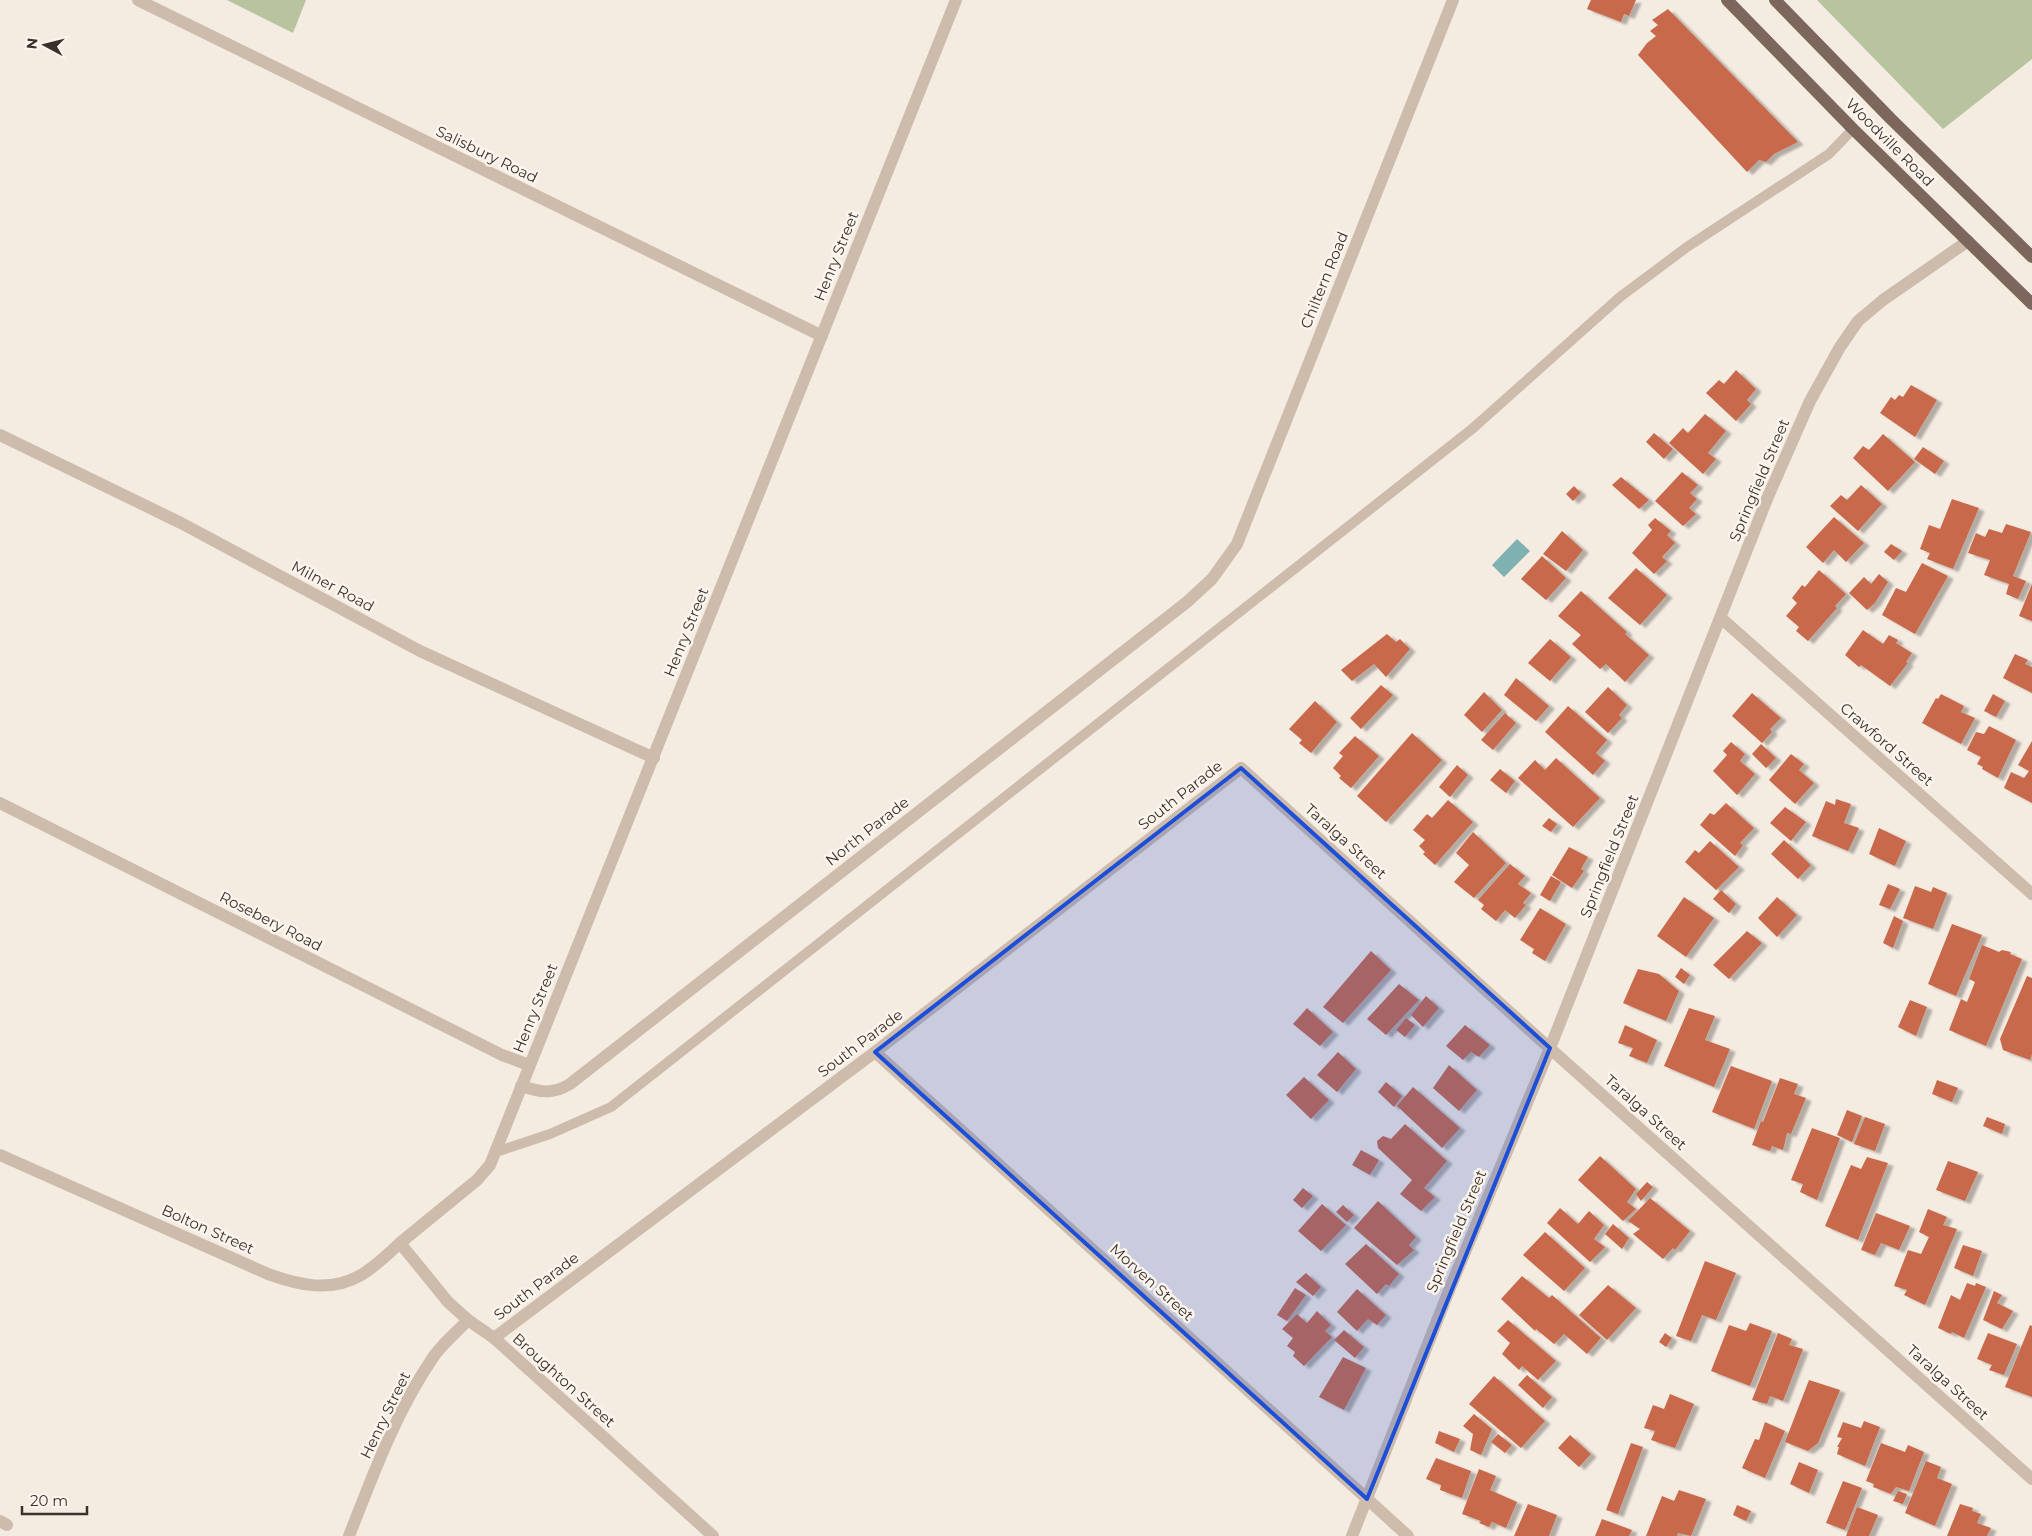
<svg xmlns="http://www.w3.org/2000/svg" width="2032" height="1536" viewBox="0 0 2032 1536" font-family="Montserrat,sans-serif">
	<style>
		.green { fill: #b8c4a0 }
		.water { fill: #7fb0b2 }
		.building { fill: #c8694b; filter: url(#shadow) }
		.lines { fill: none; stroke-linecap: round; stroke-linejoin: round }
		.service { stroke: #cdbbac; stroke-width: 10 }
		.minor { stroke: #cdbbac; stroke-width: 12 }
		.tertiary { stroke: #cdbbac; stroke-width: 12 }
		.primary { stroke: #7d675c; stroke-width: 12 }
		.marked { fill: #1d4ed8; fill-opacity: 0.2; stroke: #1d4ed8; stroke-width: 4; stroke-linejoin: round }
		.labels { text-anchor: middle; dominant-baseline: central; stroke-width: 5; stroke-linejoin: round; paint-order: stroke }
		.street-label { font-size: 15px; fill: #3b302b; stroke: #fbf5ee }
	</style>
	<defs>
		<filter id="shadow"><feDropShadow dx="5.5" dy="3" stdDeviation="1" flood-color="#0004"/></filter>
	</defs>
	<rect width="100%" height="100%" fill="#f4ebe1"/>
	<path class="green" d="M 227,0 L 306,0 L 293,33 Z
		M 1817,0 L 2032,0 L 2032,59 L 1943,129 Z"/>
	<path class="water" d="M 1517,539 L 1530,551 L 1504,577 L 1492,565 Z"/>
	<path class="building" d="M 1591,0 L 1636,0 L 1629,16 L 1624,14 L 1621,22 L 1587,9 Z
		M 1668,9 L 1798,142 L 1774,154 L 1766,162 L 1759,160 L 1747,172 L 1638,55 L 1647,43 L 1656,36 L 1650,31 L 1658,25 L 1652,20 Z
		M 1736,370 L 1756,389 L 1747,400 L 1751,404 L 1736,421 L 1706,393 L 1719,380 L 1724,384 Z
		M 1911,385 L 1937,400 L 1915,437 L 1880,413 L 1891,397 L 1895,400 L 1899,395 L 1903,397 Z
		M 1705,414 L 1726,431 L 1708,453 L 1716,459 L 1703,474 L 1669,443 L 1683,428 L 1688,433 Z
		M 1654,433 L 1673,449 L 1664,459 L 1646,442 Z
		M 1883,434 L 1915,462 L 1888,491 L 1853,458 L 1863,446 L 1869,450 Z
		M 1923,447 L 1944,461 L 1935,474 L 1914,459 Z
		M 1682,472 L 1698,485 L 1690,493 L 1697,499 L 1689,508 L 1696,514 L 1683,526 L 1655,501 Z
		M 1621,477 L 1649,500 L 1639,509 L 1612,485 Z
		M 1861,485 L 1882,504 L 1858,531 L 1830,506 L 1841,495 L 1847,500 Z
		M 1574,486 L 1581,493 L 1573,501 L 1566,494 Z
		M 1952,499 L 1979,508 L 1953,569 L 1927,559 L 1930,553 L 1920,549 L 1929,525 L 1940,529 Z
		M 1834,517 L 1864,543 L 1846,562 L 1834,550 L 1823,563 L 1806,547 Z
		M 1655,518 L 1671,531 L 1667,535 L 1675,543 L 1662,557 L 1667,561 L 1654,574 L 1632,553 L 1652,530 L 1648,525 Z
		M 2006,524 L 2031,532 L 2013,576 L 2026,581 L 2018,599 L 2006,594 L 2009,584 L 1984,575 L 1990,560 L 1968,553 L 1976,533 L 1985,537 L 1989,529 L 2002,533 Z
		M 1562,531 L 1583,550 L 1566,571 L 1543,554 Z
		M 1891,544 L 1902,551 L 1894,560 L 1884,552 Z
		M 1542,556 L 1566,578 L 1546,600 L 1521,579 Z
		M 1922,563 L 1948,576 L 1915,634 L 1882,615 L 1896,588 L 1906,592 Z
		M 1636,568 L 1667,595 L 1640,625 L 1608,598 Z
		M 1819,570 L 1846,594 L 1835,606 L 1837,608 L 1808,641 L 1796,631 L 1799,627 L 1786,616 L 1797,603 L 1792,598 L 1802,585 L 1805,587 Z
		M 1879,574 L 1888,582 L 1875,603 L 1867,610 L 1849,593 L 1864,577 L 1871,584 Z
		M 2032,584 L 2032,621 L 2019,616 Z
		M 1581,591 L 1627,632 L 1625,634 L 1649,655 L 1625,682 L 1606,664 L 1600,669 L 1572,644 L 1581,635 L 1558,616 Z
		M 1863,630 L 1883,644 L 1889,635 L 1898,640 L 1896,643 L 1912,653 L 1906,662 L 1908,663 L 1890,686 L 1861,665 L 1859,667 L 1845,655 Z
		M 1387,634 L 1396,642 L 1400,639 L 1410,649 L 1386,677 L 1374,664 L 1352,681 L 1341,670 Z
		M 1550,639 L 1571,657 L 1550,681 L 1528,663 Z
		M 2015,654 L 2028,660 L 2025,664 L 2032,667 L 2032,693 L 2003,678 Z
		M 1516,678 L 1549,706 L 1536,721 L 1504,695 Z
		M 1381,685 L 1393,695 L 1361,729 L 1350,718 Z
		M 1608,687 L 1627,705 L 1619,715 L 1622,718 L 1608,733 L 1585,712 Z
		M 1484,692 L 1502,710 L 1482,732 L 1464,715 Z
		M 1752,693 L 1781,718 L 1770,729 L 1772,732 L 1762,743 L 1732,716 Z
		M 1941,694 L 1964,706 L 1961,712 L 1975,718 L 1961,744 L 1922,723 L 1936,698 L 1938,699 Z
		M 1993,694 L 2005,701 L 1996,717 L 1984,711 Z
		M 1315,701 L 1337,722 L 1311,753 L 1299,743 L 1302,740 L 1289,729 Z
		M 1568,706 L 1607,740 L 1596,753 L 1605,761 L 1593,775 L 1545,732 Z
		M 1505,713 L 1516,723 L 1493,750 L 1481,740 Z
		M 1989,726 L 2016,740 L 1998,778 L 1982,769 L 1983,767 L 1977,764 L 1981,757 L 1967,750 L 1976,732 L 1984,734 Z
		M 1412,733 L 1442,760 L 1386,822 L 1357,796 Z
		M 1355,736 L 1379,756 L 1351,788 L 1339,778 L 1341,776 L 1333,768 L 1343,756 L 1339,753 Z
		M 2032,741 L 2032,803 L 2004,788 L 2011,772 L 2024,778 L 2029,771 L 2018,765 Z
		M 1731,742 L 1745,754 L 1740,761 L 1755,774 L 1737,795 L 1713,771 L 1727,755 L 1723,751 Z
		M 1761,744 L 1776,758 L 1766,768 L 1752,754 Z
		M 1791,754 L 1804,764 L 1799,770 L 1814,783 L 1795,804 L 1769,780 Z
		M 1556,758 L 1600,798 L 1573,827 L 1518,778 L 1535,760 L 1545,770 Z
		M 1457,765 L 1468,775 L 1450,797 L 1439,787 Z
		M 1500,769 L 1515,781 L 1506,793 L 1490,780 Z
		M 1836,799 L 1851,804 L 1844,823 L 1859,828 L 1848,851 L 1812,836 L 1826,801 L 1835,805 Z
		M 1448,800 L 1473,822 L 1435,865 L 1423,854 L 1425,852 L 1419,846 L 1425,840 L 1413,830 L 1427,814 L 1432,818 Z
		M 1726,803 L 1754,828 L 1740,843 L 1743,845 L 1735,856 L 1700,825 L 1710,813 L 1714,815 Z
		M 1785,807 L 1806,822 L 1791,841 L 1770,823 Z
		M 1549,818 L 1557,824 L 1551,832 L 1542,826 Z
		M 1879,828 L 1906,841 L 1895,866 L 1869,854 Z
		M 1473,832 L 1506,863 L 1474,898 L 1454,882 L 1469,865 L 1456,853 Z
		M 1784,840 L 1811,865 L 1798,879 L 1771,854 Z
		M 1710,841 L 1739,867 L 1716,890 L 1685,862 L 1695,850 L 1699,853 Z
		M 1569,847 L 1588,857 L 1581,869 L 1584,871 L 1572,888 L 1552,875 Z
		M 1510,864 L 1525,876 L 1518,884 L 1531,893 L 1523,903 L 1526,905 L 1515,918 L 1505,910 L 1496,921 L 1481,909 L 1484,905 L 1478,900 Z
		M 1551,876 L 1561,882 L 1550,901 L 1540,895 Z
		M 1888,884 L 1900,889 L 1890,909 L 1879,905 Z
		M 1915,886 L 1931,892 L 1933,887 L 1947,893 L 1933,929 L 1903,918 Z
		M 1721,890 L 1736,904 L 1729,913 L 1713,899 Z
		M 1684,897 L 1714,918 L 1686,957 L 1657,936 Z
		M 1777,897 L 1797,915 L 1777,937 L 1758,918 Z
		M 1540,908 L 1566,924 L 1545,961 L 1532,953 L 1534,949 L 1520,940 Z
		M 1894,916 L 1903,921 L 1893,948 L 1883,943 Z
		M 1952,924 L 1982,935 L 1956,996 L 1928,984 Z
		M 1747,931 L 1762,943 L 1729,979 L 1713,965 Z
		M 1982,945 L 1999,952 L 2002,950 L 2011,952 L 2010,954 L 2022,959 L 1986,1046 L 1949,1030 L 1961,999 L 1967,1002 L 1975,982 L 1969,979 Z
		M 1371,951 L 1391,970 L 1343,1023 L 1323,1007 Z
		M 1681,968 L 1690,975 L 1684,984 L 1675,977 Z
		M 1638,969 L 1659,974 L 1679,991 L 1666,1021 L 1623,1003 Z
		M 2027,976 L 2032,978 L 2032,1054 L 2030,1060 L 2003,1050 L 2000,1039 Z
		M 1399,984 L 1419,1000 L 1386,1035 L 1367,1019 Z
		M 1426,996 L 1439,1008 L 1423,1027 L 1411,1015 Z
		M 1910,1000 L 1927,1007 L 1916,1036 L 1898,1027 Z
		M 1307,1008 L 1333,1032 L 1320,1046 L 1293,1024 Z
		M 1689,1008 L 1715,1016 L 1705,1040 L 1730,1049 L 1714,1087 L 1664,1066 Z
		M 1406,1018 L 1415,1025 L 1405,1037 L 1396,1030 Z
		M 1465,1025 L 1490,1045 L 1479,1057 L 1471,1052 L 1463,1060 L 1446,1046 Z
		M 1625,1025 L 1657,1040 L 1647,1063 L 1629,1056 L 1633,1048 L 1618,1043 Z
		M 1338,1052 L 1356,1069 L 1337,1092 L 1317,1075 Z
		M 1449,1065 L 1477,1090 L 1459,1111 L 1433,1088 Z
		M 1731,1066 L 1772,1081 L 1754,1129 L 1712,1112 Z
		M 1304,1077 L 1329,1100 L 1311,1119 L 1286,1095 Z
		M 1780,1078 L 1798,1084 L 1794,1094 L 1806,1098 L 1791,1134 L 1787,1133 L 1783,1150 L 1772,1146 L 1770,1151 L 1752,1145 L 1761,1121 L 1763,1122 Z
		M 1937,1080 L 1958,1088 L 1952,1102 L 1932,1094 Z
		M 1386,1082 L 1402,1096 L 1394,1107 L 1378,1092 Z
		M 1413,1087 L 1460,1128 L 1442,1148 L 1397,1106 Z
		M 1847,1110 L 1862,1116 L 1852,1142 L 1837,1135 Z
		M 1865,1117 L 1885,1124 L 1875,1151 L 1854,1144 Z
		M 1987,1117 L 2005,1124 L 2002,1134 L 1983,1126 Z
		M 1405,1124 L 1447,1161 L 1424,1188 L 1435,1197 L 1421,1211 L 1400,1194 L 1412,1180 L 1378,1148 L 1377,1141 L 1383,1136 L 1391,1139 Z
		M 1812,1128 L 1840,1138 L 1817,1200 L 1800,1192 L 1803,1184 L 1791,1180 Z
		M 1361,1150 L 1379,1160 L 1370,1175 L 1352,1165 Z
		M 1600,1156 L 1636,1189 L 1627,1202 L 1636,1209 L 1623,1221 L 1578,1180 Z
		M 1867,1157 L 1888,1163 L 1858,1240 L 1825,1226 L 1851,1165 L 1861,1169 Z
		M 1948,1161 L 1978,1172 L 1965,1201 L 1936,1190 Z
		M 1647,1182 L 1653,1187 L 1641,1201 L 1636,1194 Z
		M 1303,1188 L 1313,1196 L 1302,1208 L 1293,1200 Z
		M 1650,1198 L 1690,1231 L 1675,1250 L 1673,1248 L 1663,1259 L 1633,1234 L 1640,1229 L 1628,1221 Z
		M 1378,1201 L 1416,1237 L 1409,1245 L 1414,1250 L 1397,1265 L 1354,1228 Z
		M 1322,1204 L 1346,1225 L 1321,1251 L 1298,1231 Z
		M 1343,1205 L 1354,1215 L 1347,1222 L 1336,1212 Z
		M 1560,1208 L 1578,1224 L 1589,1211 L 1604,1225 L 1594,1239 L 1605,1247 L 1590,1262 L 1547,1223 Z
		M 1928,1209 L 1947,1217 L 1943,1225 L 1957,1229 L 1925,1305 L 1904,1295 L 1907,1290 L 1894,1286 L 1908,1250 L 1921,1254 L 1929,1237 L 1919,1232 Z
		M 1876,1213 L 1910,1226 L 1899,1250 L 1881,1243 L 1875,1255 L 1861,1250 Z
		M 1613,1224 L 1629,1238 L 1622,1249 L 1605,1234 Z
		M 1545,1232 L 1585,1268 L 1564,1291 L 1523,1255 Z
		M 1366,1244 L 1399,1274 L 1389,1286 L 1386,1284 L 1377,1294 L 1345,1264 Z
		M 1963,1245 L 1982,1251 L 1973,1276 L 1954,1268 Z
		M 1705,1261 L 1736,1273 L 1716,1320 L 1702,1315 L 1691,1341 L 1676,1336 Z
		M 1306,1273 L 1321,1287 L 1313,1296 L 1296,1282 Z
		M 1522,1276 L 1549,1298 L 1552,1295 L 1601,1338 L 1587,1354 L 1564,1334 L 1554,1344 L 1536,1329 L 1535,1331 L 1501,1299 Z
		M 1967,1283 L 1975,1286 L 1976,1283 L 1986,1287 L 1964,1338 L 1952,1332 L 1951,1334 L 1938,1328 L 1951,1295 L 1960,1300 Z
		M 1608,1285 L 1636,1308 L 1607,1340 L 1579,1315 Z
		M 1295,1288 L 1306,1295 L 1287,1321 L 1277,1315 Z
		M 1357,1289 L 1386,1315 L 1377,1325 L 1368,1319 L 1357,1331 L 1337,1312 Z
		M 1994,1291 L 2002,1295 L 1997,1303 L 2013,1311 L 2002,1329 L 1983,1320 Z
		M 1317,1311 L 1331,1325 L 1325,1331 L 1332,1337 L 1304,1366 L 1293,1356 L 1295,1352 L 1287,1346 L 1293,1338 L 1282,1329 L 1297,1314 L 1307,1323 Z
		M 1508,1320 L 1556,1361 L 1538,1380 L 1522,1366 L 1519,1370 L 1502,1354 L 1510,1343 L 1497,1331 Z
		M 1750,1323 L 1772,1331 L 1750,1386 L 1711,1371 L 1729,1325 L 1746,1331 Z
		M 2030,1325 L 2032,1326 L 2032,1397 L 2005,1387 Z
		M 1344,1330 L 1364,1347 L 1355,1358 L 1334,1340 Z
		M 1665,1333 L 1672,1338 L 1666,1347 L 1659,1342 Z
		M 1778,1333 L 1792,1339 L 1789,1345 L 1803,1349 L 1783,1401 L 1770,1396 L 1767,1404 L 1752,1400 Z
		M 1988,1333 L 2017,1344 L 2004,1375 L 1989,1370 L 1992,1365 L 1977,1359 Z
		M 1343,1357 L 1366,1368 L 1344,1410 L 1319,1397 Z
		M 1527,1375 L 1552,1397 L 1543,1408 L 1518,1385 Z
		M 1494,1376 L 1545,1421 L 1521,1448 L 1469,1404 Z
		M 1809,1380 L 1840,1390 L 1818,1443 L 1808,1451 L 1785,1442 Z
		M 1670,1394 L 1694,1404 L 1675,1448 L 1651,1440 L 1655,1431 L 1644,1428 L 1653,1405 L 1664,1409 Z
		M 1474,1414 L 1492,1429 L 1481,1455 L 1470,1450 L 1473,1434 L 1463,1426 Z
		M 1864,1421 L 1880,1427 L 1865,1466 L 1837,1454 L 1839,1447 L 1837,1447 L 1842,1438 L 1837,1437 L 1843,1422 L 1861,1428 Z
		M 1765,1422 L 1785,1431 L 1765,1478 L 1742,1468 L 1755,1439 L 1759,1440 Z
		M 1439,1431 L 1460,1439 L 1454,1452 L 1435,1443 Z
		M 1498,1434 L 1512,1445 L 1505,1453 L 1491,1442 Z
		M 1570,1435 L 1591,1454 L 1579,1467 L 1558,1448 Z
		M 1631,1443 L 1643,1447 L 1618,1514 L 1606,1510 Z
		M 1881,1443 L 1905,1452 L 1908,1445 L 1924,1452 L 1909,1491 L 1896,1487 L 1891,1494 L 1873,1487 L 1874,1484 L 1866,1481 Z
		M 1436,1458 L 1471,1471 L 1462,1498 L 1440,1490 L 1441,1485 L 1426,1479 Z
		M 1926,1461 L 1941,1467 L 1937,1478 L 1952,1484 L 1935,1526 L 1905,1513 Z
		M 1799,1462 L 1818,1470 L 1809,1493 L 1790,1484 Z
		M 1479,1469 L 1496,1476 L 1490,1490 L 1517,1502 L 1506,1528 L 1492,1522 L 1489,1527 L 1479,1523 L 1481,1521 L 1462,1514 Z
		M 1843,1481 L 1862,1488 L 1845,1530 L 1826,1523 Z
		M 1679,1490 L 1706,1499 L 1691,1536 L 1678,1533 L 1677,1536 L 1646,1536 L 1662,1496 L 1674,1501 Z
		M 1898,1491 L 1907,1494 L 1903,1504 L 1893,1501 Z
		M 1528,1504 L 1557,1515 L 1549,1536 L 1514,1536 Z
		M 1960,1504 L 1973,1508 L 1972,1511 L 1981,1514 L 1977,1523 L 1991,1528 L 1987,1536 L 1947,1536 Z
		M 1737,1505 L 1751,1511 L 1746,1521 L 1733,1515 Z
		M 1857,1507 L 1878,1515 L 1869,1536 L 1846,1536 Z
		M 1602,1519 L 1632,1530 L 1629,1536 L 1595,1536 Z"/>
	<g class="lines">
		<path class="service" d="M 496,1152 L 550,1134 L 611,1107 L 1472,429 L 1620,297 L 1687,247 L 1829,154 L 1853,129"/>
		<path class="minor" d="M 138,0 L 822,336
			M 0,435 L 181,523 L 420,651 L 654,758
			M 1721,618 L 2032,894
			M 0,803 L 502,1055 L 529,1065
			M 875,1052 L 1408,1536
			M 521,1086 C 540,1092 552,1095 570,1084 L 1187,602 L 1212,579 L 1237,544 L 1453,0
			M 400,1243 L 477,1180 L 490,1165 L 956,0
			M 494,1338 L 875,1052 L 1241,768 L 1535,1035 L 2032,1479
			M 0,1521 L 7,1525
			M 349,1536 C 373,1475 396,1411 434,1356 C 443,1343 457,1332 468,1320
			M 1352,1536 L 1450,1288 L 1550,1048 L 1767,499 L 1810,401 L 1840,347 L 1858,321 L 1883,300 L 1968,241"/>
		<path class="tertiary" d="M 0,1155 L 268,1274 C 299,1285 330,1293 361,1275 C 375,1267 388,1254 400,1243 L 448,1302 L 468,1320 L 494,1338 L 713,1536"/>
		<path class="primary" d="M 1727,0 L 1853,129 L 2032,304
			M 1775,0 L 1891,119 L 2032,257"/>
	</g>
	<path class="marked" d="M 1241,768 L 1550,1048 L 1367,1499 L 875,1052 Z"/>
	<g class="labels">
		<g class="street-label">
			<text transform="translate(1890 142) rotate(45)">Woodville Road</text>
			<text transform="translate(487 154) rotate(26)">Salisbury Road</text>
			<text transform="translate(836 256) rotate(-68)">Henry Street</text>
			<text transform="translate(1324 280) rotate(-68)">Chiltern Road</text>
			<text transform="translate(1759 480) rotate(-67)">Springfield Street</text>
			<text transform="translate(333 586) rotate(28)">Milner Road</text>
			<text transform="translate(686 632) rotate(-68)">Henry Street</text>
			<text transform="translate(1887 744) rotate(41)">Crawford Street</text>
			<text transform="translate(1180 795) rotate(-38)">South Parade</text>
			<text transform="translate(867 831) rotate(-38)">North Parade</text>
			<text transform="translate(1346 841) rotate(42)">Taralga Street</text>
			<text transform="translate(1609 856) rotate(-68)">Springfield Street</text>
			<text transform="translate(271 921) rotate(27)">Rosebery Road</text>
			<text transform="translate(535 1008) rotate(-68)">Henry Street</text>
			<text transform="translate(860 1043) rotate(-37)">South Parade</text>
			<text transform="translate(1646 1112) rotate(42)">Taralga Street</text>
			<text transform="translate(208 1229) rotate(24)">Bolton Street</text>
			<text transform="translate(1456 1231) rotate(-67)">Springfield Street</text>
			<text transform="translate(1152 1282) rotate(42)">Morven Street</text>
			<text transform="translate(536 1286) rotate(-37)">South Parade</text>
			<text transform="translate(564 1380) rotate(42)">Broughton Street</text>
			<text transform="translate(1948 1382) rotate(42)">Taralga Street</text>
			<text transform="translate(385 1415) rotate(-64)">Henry Street</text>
		</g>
	</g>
	<g transform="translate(45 45) rotate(277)" stroke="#fbf5ee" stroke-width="4" paint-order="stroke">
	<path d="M0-4L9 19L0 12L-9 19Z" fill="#3b302b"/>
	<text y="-8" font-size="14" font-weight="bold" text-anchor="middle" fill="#3b302b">N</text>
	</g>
	<path d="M22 1506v8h65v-8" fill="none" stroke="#3b302b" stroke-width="2.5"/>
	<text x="30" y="1506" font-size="15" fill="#3b302b" stroke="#fbf5ee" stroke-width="4" paint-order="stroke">20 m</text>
</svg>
